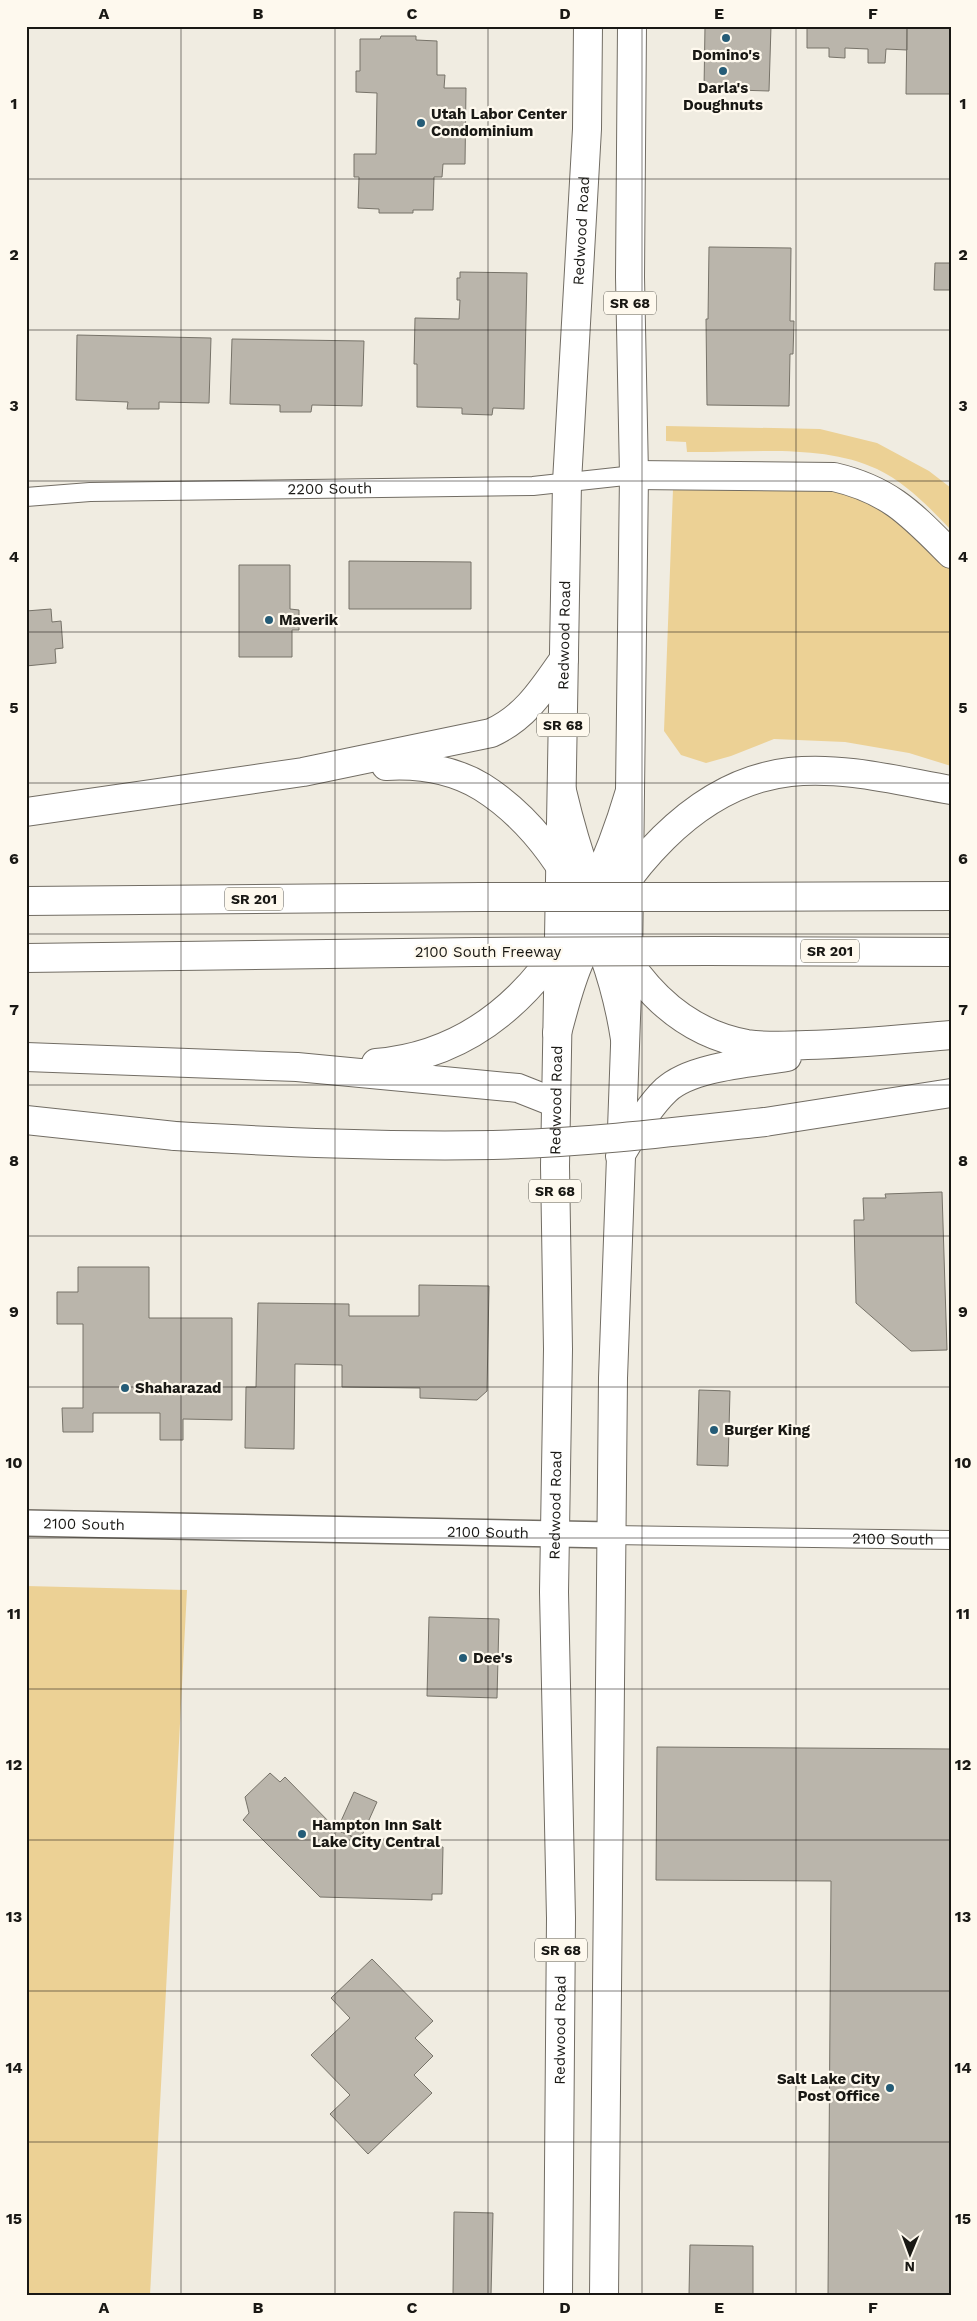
<svg xmlns="http://www.w3.org/2000/svg" width="977" height="2321" viewBox="0 0 977 2321" font-family="'Work Sans',sans-serif">
	<style>
		.green { fill: #ecd195 }
		.building { fill: #bab5ab; stroke: #777369 }
		.lines { fill: none; stroke-linecap: round; stroke-linejoin: round }
		.street-casing { stroke: #726d64; stroke-width: 20 }
		.secondary-casing { stroke: #726d64; stroke-width: 28 }
		.primary-casing { stroke: #726d64; stroke-width: 30 }
		.highway-casing { stroke: #726d64; stroke-width: 30 }
		.street { stroke: #fff; stroke-width: 18 }
		.secondary { stroke: #fff; stroke-width: 25 }
		.primary { stroke: #fff; stroke-width: 28 }
		.highway { stroke: #fff; stroke-width: 28 }
		.highway-bridge-casing { stroke: #726d64; stroke-width: 30; stroke-linecap: butt }
		.highway-bridge { stroke: #fff; stroke-width: 28 }
		.grid { fill: none; stroke: #191814; stroke-width: 1; stroke-opacity: 0.55 }
		.poi-dot { fill: #255c77; stroke: #fef9ee; stroke-width: 2 }
		.labels { text-anchor: middle; dominant-baseline: central; stroke-width: 4.5; stroke-linejoin: round; paint-order: stroke }
		.shield { fill: #fef9ee; stroke: #5e5c55; stroke-width: 1 }
		.shield-label { font-size: 14px; font-weight: bold; fill: #191814 }
		.poi-label { font-size: 15px; font-weight: bold; fill: #191814; stroke: #fef9ee; text-anchor: start }
		.street-label { font-size: 15px; fill: #191814; stroke: #fef9ee }
		.neatline { fill: none; stroke: #191814; stroke-width: 2 }
		.grid-label { font-size: 16px; text-anchor: middle; font-weight: bold; fill: #191814 }
	</style>
	<rect width="100%" height="100%" fill="#f0ece1"/>
	<path class="green" d="M 666,426 L 820,429 L 877,443 L 929,471 L 951,488 L 951,530 C 929,507 906,483 877,469 C 822,443 747,453 687,452 L 686,442 L 666,441 Z
		M 797,487 C 819,489 844,489 865,499 C 899,514 925,542 951,568 L 951,766 L 909,753 L 845,742 L 774,739 L 731,756 L 706,763 L 681,755 L 664,731 L 673,489 Z
		M 26,1586 L 187,1590 L 150,2295 L 26,2295 Z"/>
	<path class="building" d="M 705,26 L 771,26 L 769,91 L 704,89 Z
		M 807,26 L 907,26 L 907,50 L 886,49 L 885,63 L 868,63 L 868,49 L 845,48 L 845,58 L 829,57 L 829,48 L 807,48 Z
		M 907,26 L 951,26 L 951,94 L 906,94 Z
		M 381,36 L 416,36 L 416,40 L 437,41 L 437,75 L 445,75 L 444,88 L 466,88 L 465,164 L 443,164 L 442,177 L 434,177 L 433,210 L 413,210 L 413,213 L 379,213 L 379,209 L 358,208 L 359,177 L 354,177 L 354,154 L 376,154 L 377,93 L 356,92 L 356,71 L 360,71 L 360,39 L 380,39 Z
		M 709,247 L 791,248 L 790,321 L 794,321 L 793,354 L 790,354 L 789,406 L 707,405 L 706,319 L 708,319 Z
		M 935,263 L 951,263 L 951,290 L 934,290 Z
		M 460,272 L 527,273 L 524,409 L 493,408 L 492,415 L 462,414 L 462,408 L 417,407 L 417,364 L 414,364 L 415,318 L 459,319 L 460,300 L 457,300 L 457,278 L 460,278 Z
		M 77,335 L 211,338 L 209,403 L 159,402 L 159,409 L 127,409 L 128,402 L 76,400 Z
		M 232,339 L 364,341 L 362,406 L 312,405 L 311,412 L 280,412 L 280,405 L 230,404 Z
		M 349,561 L 471,562 L 471,609 L 349,609 Z
		M 239,565 L 290,565 L 290,609 L 299,610 L 299,630 L 292,630 L 292,657 L 239,657 Z
		M 51,609 L 52,622 L 61,621 L 63,648 L 55,649 L 56,663 L 26,666 L 26,611 Z
		M 942,1192 L 947,1350 L 911,1351 L 856,1303 L 854,1220 L 864,1220 L 863,1198 L 886,1198 L 885,1194 Z
		M 78,1267 L 149,1267 L 149,1318 L 232,1318 L 232,1420 L 183,1419 L 183,1440 L 160,1440 L 160,1413 L 93,1413 L 93,1432 L 63,1432 L 62,1408 L 83,1408 L 83,1324 L 57,1324 L 57,1292 L 78,1292 Z
		M 419,1285 L 489,1286 L 487,1391 L 477,1400 L 420,1398 L 420,1388 L 342,1387 L 342,1365 L 295,1364 L 294,1449 L 245,1448 L 246,1387 L 256,1387 L 258,1303 L 349,1304 L 349,1316 L 419,1316 Z
		M 699,1390 L 730,1391 L 728,1466 L 697,1465 Z
		M 429,1617 L 499,1619 L 497,1698 L 427,1696 Z
		M 657,1747 L 951,1749 L 951,2295 L 828,2295 L 831,1881 L 656,1880 Z
		M 270,1773 L 280,1782 L 285,1777 L 337,1830 L 360,1840 L 409,1838 L 409,1841 L 434,1841 L 433,1847 L 443,1847 L 442,1894 L 432,1894 L 432,1900 L 320,1897 L 243,1820 L 249,1813 L 245,1797 Z
		M 354,1792 L 377,1802 L 360,1840 L 337,1830 Z
		M 372,1959 L 433,2021 L 415,2038 L 433,2056 L 414,2075 L 432,2093 L 368,2154 L 330,2114 L 350,2095 L 311,2055 L 350,2018 L 331,1998 Z
		M 454,2212 L 493,2213 L 491,2295 L 453,2295 Z
		M 690,2245 L 753,2246 L 753,2295 L 689,2295 Z"/>
	<g class="lines">
		<defs>
			<g id="street">
				<path id="s1" d="M 26,497 L 90,492 L 533,486 L 634,475"/>
				<path id="s2" d="M 611,1535 L 951,1540"/>
			</g>
			<g id="secondary">
				<path id="s3" d="M 26,1523 L 611,1535"/>
			</g>
			<g id="primary">
				<path id="s4" d="M 558,2295 L 561,1918 L 554,1592 L 558,1349 L 555,1166 L 567,482 L 587,129 L 588,26"/>
				<path d="M 604,2295 L 613,1378 L 628,963 L 630,791 L 634,475 L 630,277 L 632,26"/>
			</g>
			<path id="highway" d="M 634,475 L 834,477 C 890,490 912,515 951,554
				M 386,766 C 419,764 454,770 482,787 C 563,838 611,947 625,1039
				M 562,791 C 586,892 629,1023 747,1044 C 767,1047 787,1046 807,1045 C 855,1044 903,1039 951,1035
				M 26,812 L 303,772 L 491,733 C 526,717 543,689 564,659
				M 711,897 L 951,896
				M 26,901 L 481,897
				M 708,951 L 951,952
				M 26,958 L 476,952
				M 557,1033 C 564,1008 570,981 581,958 C 620,875 692,783 790,772 C 843,766 899,781 951,790
				M 26,1057 L 297,1067 L 518,1088 L 556,1103
				M 376,1063 C 521,1051 593,916 630,791
				M 26,1120 L 175,1136
				M 765,1122 L 951,1093
				M 620,1156 C 634,1133 647,1108 666,1090 C 692,1066 752,1063 787,1057"/>
		</defs>
		<use href="#street" class="street-casing"/>
		<use href="#secondary" class="secondary-casing"/>
		<use href="#primary" class="primary-casing"/>
		<use href="#highway" class="highway-casing"/>
		<use href="#street" class="street"/>
		<use href="#secondary" class="secondary"/>
		<use href="#primary" class="primary"/>
		<use href="#highway" class="highway"/>
		<defs>
			<path id="highway-bridge" d="M 481,897 L 711,897
				M 476,952 L 708,951
				M 175,1136 C 281,1142 387,1147 493,1145 C 584,1143 675,1132 765,1122"/>
		</defs>
		<use href="#highway-bridge" class="highway-bridge-casing"/>
		<use href="#highway-bridge" class="highway-bridge"/>
	</g>
	<path class="grid" d="M 181,26 L 181,2295M 335,26 L 335,2295M 488,26 L 488,2295M 642,26 L 642,2295M 796,26 L 796,2295M 26,179 L 951,179M 26,330 L 951,330M 26,481 L 951,481M 26,632 L 951,632M 26,783 L 951,783M 26,934 L 951,934M 26,1085 L 951,1085M 26,1236 L 951,1236M 26,1387 L 951,1387M 26,1538 L 951,1538M 26,1689 L 951,1689M 26,1840 L 951,1840M 26,1991 L 951,1991M 26,2142 L 951,2142"/>
	<g class="poi-dot">
		<circle cx="726" cy="38" r="5"/>
		<circle cx="723" cy="71" r="5"/>
		<circle cx="421" cy="123" r="5"/>
		<circle cx="269" cy="620" r="5"/>
		<circle cx="125" cy="1388" r="5"/>
		<circle cx="714" cy="1430" r="5"/>
		<circle cx="463" cy="1658" r="5"/>
		<circle cx="302" cy="1834" r="5"/>
		<circle cx="890" cy="2088" r="5"/>
	</g>
	<g class="labels">
		<g class="shield">
			<rect x="604" y="291.5" width="52" height="23" rx="4"/>
			<rect x="537" y="713.5" width="52" height="23" rx="4"/>
			<rect x="225" y="887.5" width="58" height="23" rx="4"/>
			<rect x="801" y="939.5" width="58" height="23" rx="4"/>
			<rect x="529" y="1179.5" width="52" height="23" rx="4"/>
			<rect x="535" y="1938.5" width="52" height="23" rx="4"/>
		</g>
		<g class="shield-label">
			<text x="630" y="303">SR 68</text>
			<text x="563" y="725">SR 68</text>
			<text x="254" y="899">SR 201</text>
			<text x="830" y="951">SR 201</text>
			<text x="555" y="1191">SR 68</text>
			<text x="561" y="1950">SR 68</text>
		</g>
		<g class="poi-label">
			<text x="726" y="55" text-anchor="middle">Domino's</text>
			<text x="723" y="88" text-anchor="middle">Darla's<tspan x="723" dy="17">Doughnuts</tspan></text>
			<text x="431" y="114">Utah Labor Center<tspan x="431" dy="17">Condominium</tspan></text>
			<text x="279" y="620">Maverik</text>
			<text x="135" y="1388">Shaharazad</text>
			<text x="724" y="1430">Burger King</text>
			<text x="473" y="1658">Dee's</text>
			<text x="312" y="1825">Hampton Inn Salt<tspan x="312" dy="17">Lake City Central</tspan></text>
			<text x="880" y="2079" text-anchor="end">Salt Lake City<tspan x="880" dy="17">Post Office</tspan></text>
		</g>
		<g class="street-label">
			<text stroke="none"><textPath href="#s4" startOffset="2065">Redwood Road</textPath></text>
			<text stroke="none"><textPath href="#s1" startOffset="304">2200 South</textPath></text>
			<text stroke="none"><textPath href="#s4" startOffset="1660">Redwood Road</textPath></text>
			<text x="488" y="952">2100 South Freeway</text>
			<text stroke="none"><textPath href="#s4" startOffset="1195">Redwood Road</textPath></text>
			<text stroke="none"><textPath href="#s4" startOffset="790">Redwood Road</textPath></text>
			<text stroke="none"><textPath href="#s3" startOffset="58">2100 South</textPath></text>
			<text stroke="none"><textPath href="#s3" startOffset="462">2100 South</textPath></text>
			<text stroke="none"><textPath href="#s2" startOffset="282">2100 South</textPath></text>
			<text stroke="none"><textPath href="#s4" startOffset="265">Redwood Road</textPath></text>
		</g>
	</g>
	<rect width="977" height="2321" fill="none" stroke="#fef9ee" stroke-width="55"/>
	<g transform="translate(910 2254) rotate(181)" stroke="#fef9ee" stroke-width="4" paint-order="stroke">
	<path d="M0-4L9 19L0 12L-9 19Z" fill="#191814"/>
	<text y="-8" font-size="14" font-weight="bold" text-anchor="middle" fill="#191814">N</text>
	</g>
	<rect x="28" y="28" width="922" height="2266" class="neatline"/>
	<g class="grid-label">
		<text x="104" y="19">A</text>
		<text x="258" y="19">B</text>
		<text x="412" y="19">C</text>
		<text x="565" y="19">D</text>
		<text x="719" y="19">E</text>
		<text x="873" y="19">F</text>
		<text x="14" y="109">1</text>
		<text x="963" y="109">1</text>
		<text x="14" y="260">2</text>
		<text x="963" y="260">2</text>
		<text x="14" y="411">3</text>
		<text x="963" y="411">3</text>
		<text x="14" y="562">4</text>
		<text x="963" y="562">4</text>
		<text x="14" y="713">5</text>
		<text x="963" y="713">5</text>
		<text x="14" y="864">6</text>
		<text x="963" y="864">6</text>
		<text x="14" y="1015">7</text>
		<text x="963" y="1015">7</text>
		<text x="14" y="1166">8</text>
		<text x="963" y="1166">8</text>
		<text x="14" y="1317">9</text>
		<text x="963" y="1317">9</text>
		<text x="14" y="1468">10</text>
		<text x="963" y="1468">10</text>
		<text x="14" y="1619">11</text>
		<text x="963" y="1619">11</text>
		<text x="14" y="1770">12</text>
		<text x="963" y="1770">12</text>
		<text x="14" y="1922">13</text>
		<text x="963" y="1922">13</text>
		<text x="14" y="2073">14</text>
		<text x="963" y="2073">14</text>
		<text x="14" y="2224">15</text>
		<text x="963" y="2224">15</text>
		<text x="104" y="2313">A</text>
		<text x="258" y="2313">B</text>
		<text x="412" y="2313">C</text>
		<text x="565" y="2313">D</text>
		<text x="719" y="2313">E</text>
		<text x="873" y="2313">F</text>
	</g>
</svg>
